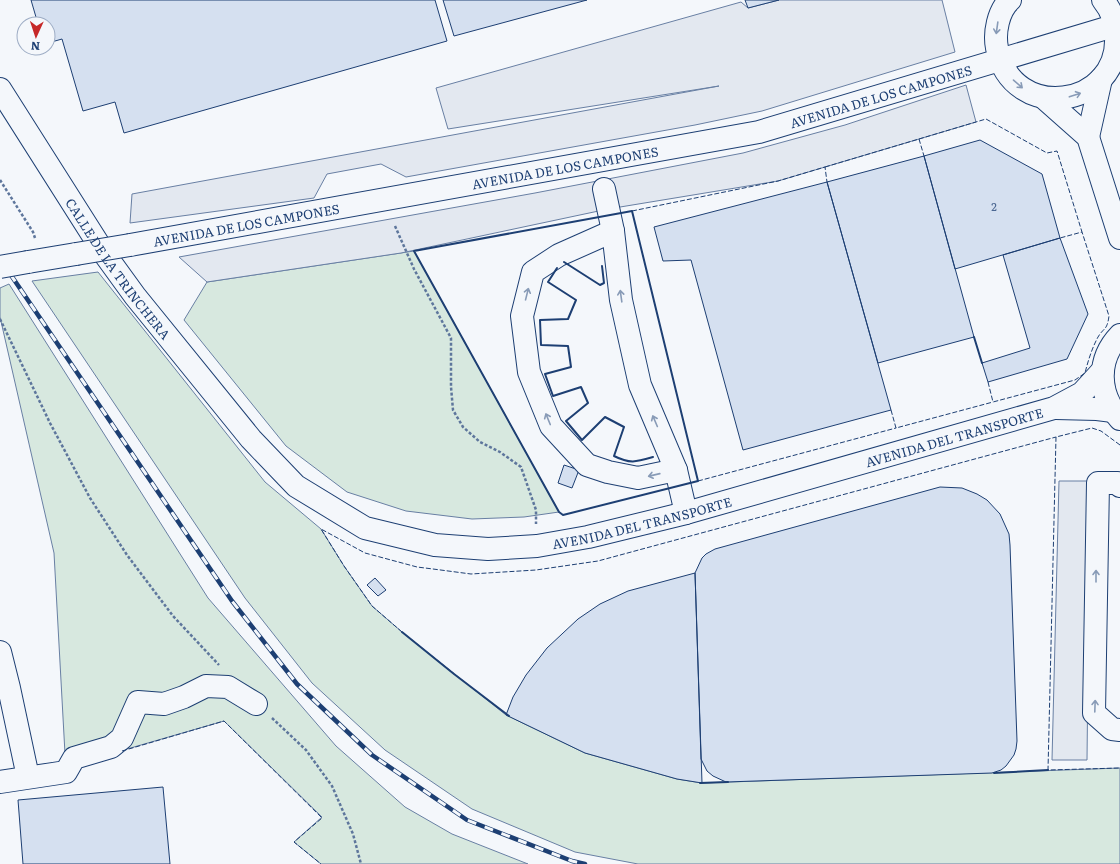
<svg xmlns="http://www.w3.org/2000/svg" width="1120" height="864" viewBox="0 0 1120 864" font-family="Literata,serif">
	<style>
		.green { fill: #d7e8df; stroke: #687fa3 }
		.parking { fill: #e3e8f0; stroke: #687fa3 }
		.building { fill: #d5e0f0; stroke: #1d3f73 }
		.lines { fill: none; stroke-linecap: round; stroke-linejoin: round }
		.minor-casing { stroke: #1d3f73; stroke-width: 24 }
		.path { stroke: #5e769c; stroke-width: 2.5; stroke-dasharray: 3 2; stroke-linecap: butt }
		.minor { stroke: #f4f7fb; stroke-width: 22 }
		.rail-casing { stroke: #1d3f73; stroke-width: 4.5 }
		.rail { stroke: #f4f7fb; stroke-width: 3; stroke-dasharray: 9; stroke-linecap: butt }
		.minor-bridge-casing { stroke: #1d3f73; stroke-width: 24; stroke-linecap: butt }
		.minor-bridge { stroke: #f4f7fb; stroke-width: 22 }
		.fence { stroke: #1d3f73; stroke-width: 1; stroke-dasharray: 5 2; stroke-linecap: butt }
		.wall { stroke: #1d3f73; stroke-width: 2 }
		.oneway { stroke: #889bb7 }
		.labels { text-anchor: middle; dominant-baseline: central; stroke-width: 3; stroke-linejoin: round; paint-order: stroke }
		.number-label { font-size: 11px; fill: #4b6792 }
		.street-label { font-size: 13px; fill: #1d3f73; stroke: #f4f7fb }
	</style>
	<rect width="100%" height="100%" fill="#f4f7fb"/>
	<path class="green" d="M 414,251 L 559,512 L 524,517 L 472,519 L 406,511 L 347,492 L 286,446 L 184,320 L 207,282 Z
		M 98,272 L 265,482 L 321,529 L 344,566 L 372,606 L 402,632 L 506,715 L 585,753 L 677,779 L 702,783 L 1120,768 L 1120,864 L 638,864 L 575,852 L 472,809 L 385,750 L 312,683 L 245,598 L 32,281 Z
		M 9,284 L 208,598 L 336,746 L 405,807 L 452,834 L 528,864 L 321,864 L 294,842 L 322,817 L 224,721 L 127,749 L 66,772 L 54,553 L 0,317 L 0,288 Z"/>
	<path class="parking" d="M 779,0 L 942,0 L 955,52 L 762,111 L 695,125 L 406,177 L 381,164 L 327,174 L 314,198 L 130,223 L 132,194 L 719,86 L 448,129 L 436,88 L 741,2 L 748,8 Z
		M 966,85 L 976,122 L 778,181 L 608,209 L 401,253 L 207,282 L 179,257 L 535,193 L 743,153 L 845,125 Z
		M 1059,481 L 1090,481 L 1087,760 L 1052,760 Z"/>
	<path class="building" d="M 31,0 L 435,0 L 447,41 L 124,133 L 115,102 L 83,111 L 62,39 L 48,43 L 48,24 L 38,24 Z
		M 443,0 L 587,0 L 454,36 Z
		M 745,0 L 779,0 L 748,8 Z
		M 980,140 L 1042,174 L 1060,238 L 955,269 L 924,156 Z
		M 924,156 L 974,337 L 878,363 L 827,182 Z
		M 827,182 L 891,410 L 743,450 L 691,260 L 663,261 L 654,227 Z
		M 1060,238 L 1088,314 L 1067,359 L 988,382 L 982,363 L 1030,348 L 1003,255 Z
		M 564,465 L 579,470 L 572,488 L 558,483 Z
		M 940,487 L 962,488 L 977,494 L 987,500 L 1000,514 L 1009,534 L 1010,545 L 1017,741 L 1016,749 L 1014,755 L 1006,766 L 1001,770 L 992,773 L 726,782 L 713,776 L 707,771 L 701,759 L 695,573 L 702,558 L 706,554 L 715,549 Z
		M 695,573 L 702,783 L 677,779 L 585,753 L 506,715 L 513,697 L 526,675 L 547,648 L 578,619 L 600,604 L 628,591 Z
		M 375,578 L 386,590 L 378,596 L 367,585 Z
		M 163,787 L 170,864 L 23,864 L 18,800 Z"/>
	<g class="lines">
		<defs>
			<g id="minor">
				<path d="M 1010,0 C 998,11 994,33 997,48 C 1012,124 1120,108 1116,36 C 1116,22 1112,11 1103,0"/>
				<path id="s1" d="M 0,89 L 106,256 L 135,296 L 251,439 L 296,486 L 365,528 L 435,545 L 488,549 L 537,546 L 588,537 L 686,513 L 1054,408 L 1082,393 L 1103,370"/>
				<path d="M 1044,98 L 1088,137 L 1120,238"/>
				<path d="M 1088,137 L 1101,79"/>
				<path d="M 604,189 L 613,231 L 621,300 L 640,385 L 676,470"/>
				<path d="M 613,231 L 559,255 L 533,272 L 522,316 L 529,372 L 551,426 L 587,465 L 608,472 L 638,478 L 676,470 L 686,513"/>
				<path id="s2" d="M 130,245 L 759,132 L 1120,24"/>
				<path d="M 28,262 L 76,254"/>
				<path d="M 1120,335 C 1096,360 1098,394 1120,419"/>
				<path d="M 1056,408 L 1097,409 L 1113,411"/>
				<path d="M 1120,486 L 1118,483 L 1098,483 L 1094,713 L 1112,729 L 1120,730"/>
				<path d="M 0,652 L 9,688 L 28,777"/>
				<path d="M 0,782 L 66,772 L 74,758 L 111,747 L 122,738 L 138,702 L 164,704 L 184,697 L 206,686 L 228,687 L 256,704"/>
			</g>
		</defs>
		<use href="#minor" class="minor-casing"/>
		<path class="path" d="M 0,180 L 33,232 L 35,238
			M 395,226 L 414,269 L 451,338 L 451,387 L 453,410 L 463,427 L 480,442 L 500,452 L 521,467 L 536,510 L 536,524
			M 0,319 L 50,423 L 90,498 L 127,555 L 173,616 L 219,665
			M 272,718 L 306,750 L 332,786 L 353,834 L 361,864"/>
		<use href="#minor" class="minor"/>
		<defs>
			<path id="rail" d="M 0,259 L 232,601 L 297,684 L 372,755 L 467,820 L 572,861 L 585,864"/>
		</defs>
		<use href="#rail" class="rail-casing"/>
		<use href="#rail" class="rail"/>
		<defs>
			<path id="minor-bridge" d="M 76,254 L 130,245
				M 0,267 L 28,262"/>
		</defs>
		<use href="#minor-bridge" class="minor-bridge-casing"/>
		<use href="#minor-bridge" class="minor-bridge"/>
		<path class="fence" d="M 919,139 L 986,119 L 1047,153 L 1057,151 L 1082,232 L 1060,238
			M 825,167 L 919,139 L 924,156
			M 632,211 L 778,181 L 825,167 L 827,182
			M 988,382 L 993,402 L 1075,380 L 1085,373 C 1088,361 1092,348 1098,337 C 1104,327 1107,331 1109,316 L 1082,232
			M 891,410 L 896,428 L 993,402
			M 1120,445 L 1101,431 L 1092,428 L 1056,437 L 1048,770 L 1120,768
			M 698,481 L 896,428
			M 402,632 L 372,606 L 344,566 L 321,529 L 365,553 L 417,567 L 433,569 L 471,574 L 536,570 L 598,561 L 1056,437
			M 122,751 L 224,721 L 322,818 L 294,842 L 321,864"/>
		<path class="wall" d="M 632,211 L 698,481 L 563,515 L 559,512 L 414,251 Z
			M 564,262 L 600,285 L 604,283 L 602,266
			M 557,268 L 548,282 L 576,300 L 568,319 L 540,320 L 541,345 L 568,346 L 571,367 L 545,374 L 553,396 L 581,387 L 588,403 L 566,421 L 582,440 L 605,417 L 624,427 L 614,456 C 630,464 636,462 653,457
			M 974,337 L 982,363
			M 402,632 L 454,674 L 509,716
			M 994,773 L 1048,770
			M 700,783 L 728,782"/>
	</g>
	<defs><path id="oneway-shaft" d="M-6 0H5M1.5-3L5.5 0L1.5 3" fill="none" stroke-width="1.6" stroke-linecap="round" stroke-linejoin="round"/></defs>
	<g class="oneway">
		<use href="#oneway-shaft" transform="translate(997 28) rotate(98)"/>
		<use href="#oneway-shaft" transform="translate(1018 84) rotate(41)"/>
		<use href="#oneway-shaft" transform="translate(1075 95) rotate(-18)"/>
		<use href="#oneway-shaft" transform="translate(527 294) rotate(-76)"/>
		<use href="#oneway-shaft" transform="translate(621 296) rotate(-98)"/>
		<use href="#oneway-shaft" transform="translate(548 419) rotate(-112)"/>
		<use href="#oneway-shaft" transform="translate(655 421) rotate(-113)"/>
		<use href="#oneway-shaft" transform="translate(654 475) rotate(167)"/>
		<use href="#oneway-shaft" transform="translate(1096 576) rotate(-90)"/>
		<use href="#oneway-shaft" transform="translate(1095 706) rotate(-88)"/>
	</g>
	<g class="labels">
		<g class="number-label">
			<text x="994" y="206">2</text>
		</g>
		<g class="street-label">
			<text stroke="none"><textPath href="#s2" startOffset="766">AVENIDA DE LOS CAMPONES</textPath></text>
			<text stroke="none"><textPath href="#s2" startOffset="442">AVENIDA DE LOS CAMPONES</textPath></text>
			<text stroke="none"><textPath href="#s2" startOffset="118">AVENIDA DE LOS CAMPONES</textPath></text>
			<text stroke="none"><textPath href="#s1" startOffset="215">CALLE DE LA TRINCHERA</textPath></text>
			<text stroke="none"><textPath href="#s1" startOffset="1183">AVENIDA DEL TRANSPORTE</textPath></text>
			<text stroke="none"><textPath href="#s1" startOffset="859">AVENIDA DEL TRANSPORTE</textPath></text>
		</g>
	</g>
	<g transform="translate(36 36) rotate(183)"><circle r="19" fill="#f4f7fb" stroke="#9eadc5"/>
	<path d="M0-3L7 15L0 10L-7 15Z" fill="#c62828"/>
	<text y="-6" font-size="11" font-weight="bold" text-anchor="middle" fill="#1d3f73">N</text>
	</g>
</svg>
